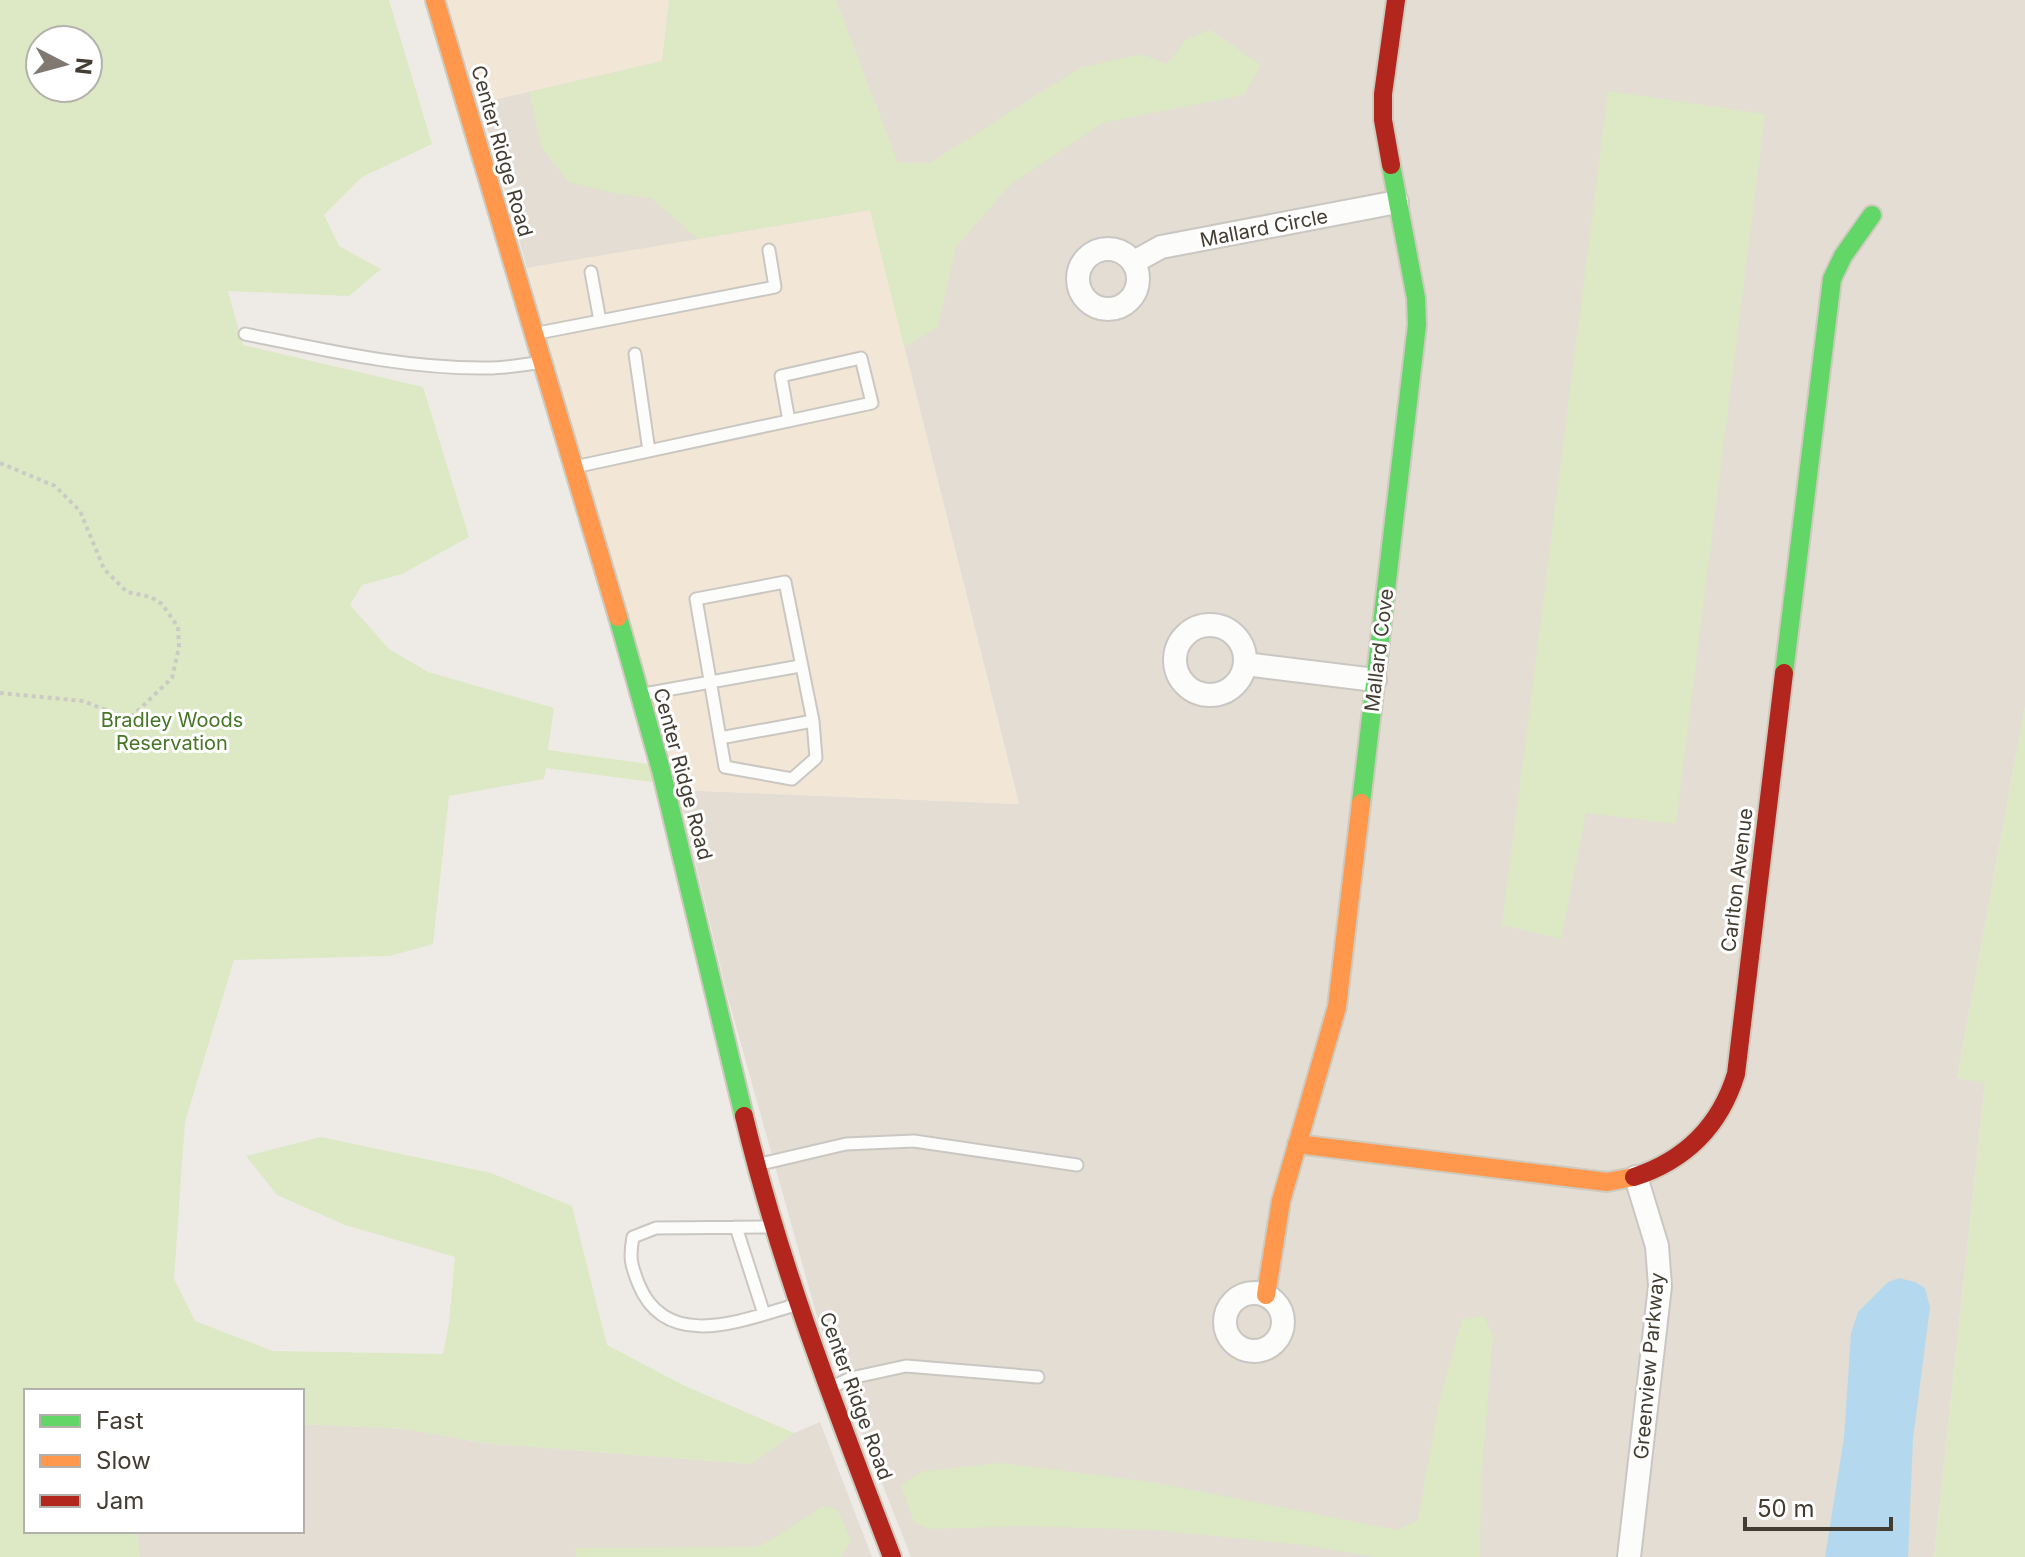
<svg xmlns="http://www.w3.org/2000/svg" width="2025" height="1557" viewBox="0 0 2025 1557" font-family="Inter,sans-serif">
	<style>
		.residential { fill: #e3ddd3 }
		.commercial { fill: #f2e6d7 }
		.green { fill: #dce9c4; fill-rule: evenodd }
		.water { fill: #b4d9ee }
		.lines { fill: none; stroke-linecap: round; stroke-linejoin: round }
		.lane-casing { stroke: #cac7c2; stroke-width: 15 }
		.street-casing { stroke: #cac7c2; stroke-width: 26 }
		.fast-casing { stroke: #cfcabe; stroke-width: 22 }
		.slow-casing { stroke: #cfcabe; stroke-width: 22 }
		.jam-casing { stroke: #cfcabe; stroke-width: 22 }
		.path { stroke: #cccac5; stroke-width: 4; stroke-dasharray: 4 4; stroke-linecap: butt }
		.lane { stroke: #fcfcfb; stroke-width: 11 }
		.street { stroke: #fcfcfb; stroke-width: 22 }
		.fast { stroke: #63d668; stroke-width: 18 }
		.slow { stroke: #ff974d; stroke-width: 18 }
		.jam { stroke: #b3261e; stroke-width: 18 }
		.labels { text-anchor: middle; dominant-baseline: central; stroke-width: 6; stroke-linejoin: round; paint-order: stroke }
		.street-label { font-size: 20px; fill: #433c32; stroke: #fff }
		.park-label { font-size: 20px; fill: #467525; stroke: #fff }
	</style>
	<rect width="100%" height="100%" fill="#eeebe6"/>
	<path class="residential" d="M 669,0 L 2025,0 L 2025,706 L 1957,1078 L 1985,1082 L 1934,1557 L 911,1557 L 818,1320 L 727,994 L 678,790 L 1019,804 L 870,211 L 527,268 L 480,103 L 662,61 Z
		M 820,1422 L 872,1557 L 140,1557 L 137,1531 L 302,1531 L 302,1424 L 405,1429 L 484,1443 L 751,1464 L 794,1433 Z"/>
	<path class="commercial" d="M 444,0 L 669,0 L 662,61 L 480,103 Z
		M 870,210 L 1019,804 L 678,790 L 527,268 Z"/>
	<path class="green" d="M 0,0 L 389,0 L 432,144 L 362,177 L 324,215 L 339,246 L 381,269 L 349,296 L 228,291 L 243,345 L 423,387 L 469,537 L 402,574 L 362,585 L 350,605 L 389,649 L 428,672 L 554,708 L 548,750 L 655,765 L 659,783 L 546,768 L 544,779 L 449,796 L 433,944 L 390,956 L 234,960 L 185,1122 L 174,1279 L 195,1321 L 273,1351 L 443,1354 L 449,1323 L 455,1257 L 345,1225 L 277,1195 L 246,1156 L 321,1137 L 491,1173 L 572,1206 L 607,1345 L 685,1386 L 794,1433 L 751,1464 L 484,1443 L 405,1429 L 302,1424 L 302,1391 L 26,1391 L 26,1531 L 137,1531 L 140,1557 L 0,1557 ZM 40,40 L 88,40 L 88,88 L 40,88 Z
		M 669,0 L 836,0 L 898,163 L 930,163 L 1079,68 L 1141,54 L 1167,64 L 1186,40 L 1210,30 L 1261,65 L 1244,95 L 1103,123 L 1010,185 L 956,247 L 938,327 L 904,347 L 870,210 L 698,239 L 651,198 L 618,194 L 568,182 L 541,146 L 529,92 L 662,61 Z
		M 1608,91 L 1765,114 L 1676,824 L 1586,813 L 1561,939 L 1502,925 Z
		M 2025,706 L 2025,1557 L 1934,1557 L 1985,1083 L 1957,1078 Z
		M 1484,1316 L 1493,1336 L 1481,1483 L 1480,1557 L 1375,1557 L 1303,1545 L 1155,1530 L 1027,1526 L 931,1529 L 914,1523 L 901,1485 L 923,1471 L 1002,1463 L 1152,1482 L 1397,1530 L 1418,1520 L 1438,1407 L 1462,1319 Z
		M 824,1506 L 838,1510 L 851,1541 L 841,1557 L 576,1557 L 575,1548 L 759,1547 Z"/>
	<path class="water" d="M 1899,1278 L 1915,1282 L 1925,1288 L 1930,1307 L 1913,1439 L 1908,1557 L 1825,1557 L 1844,1438 L 1851,1333 L 1858,1312 L 1888,1282 Z"/>
	<g class="lines">
		<defs>
			<path id="lane" d="M 591,272 L 600,321
				M 538,333 L 775,287 L 769,250
				M 245,334 C 325,350 406,369 488,368 C 504,368 521,365 537,363
				M 635,354 L 649,451
				M 579,466 L 872,403 L 861,358 L 781,376 L 789,421
				M 785,582 L 813,721 L 816,758 L 792,779 L 725,767 L 696,599 Z
				M 644,694 L 800,666
				M 720,738 L 813,721
				M 761,1164 L 846,1144 L 914,1141 L 1077,1165
				M 736,1227 L 764,1314
				M 771,1227 L 656,1228 L 633,1237 C 629,1258 631,1265 639,1285 C 667,1352 743,1320 795,1305
				M 832,1387 L 851,1378 L 906,1366 L 1038,1377"/>
			<path id="street" d="M1078 279a30 30 0 1 1 60 0a30 30 0 1 1-60 0Z
				M 1134,262 L 1161,247 L 1397,202
				M1175 660a35 35 0 1 1 70 0a35 35 0 1 1-70 0Z
				M 1245,664 L 1375,680
				M1225 1322a29 29 0 1 1 58 0a29 29 0 1 1-58 0Z
				M 1629,1557 L 1660,1286 L 1657,1246 L 1636,1177"/>
			<path id="fast" d="M 618,617 L 661,770 L 744,1116
				M 1784,673 L 1832,279 L 1843,256 L 1872,215
				M 1361,803 L 1417,325 L 1416,298 L 1391,165"/>
			<path id="slow" d="M 435,0 L 618,617
				M 1297,1144 L 1607,1182 L 1634,1177
				M 1266,1295 L 1281,1201 L 1337,1007 L 1361,803"/>
			<path id="jam" d="M 1391,165 L 1383,120 L 1383,94 L 1396,0
				M 744,1116 C 780,1267 837,1412 892,1557
				M 1634,1177 C 1686,1160 1720,1126 1736,1074 L 1784,673"/>
		</defs>
		<use href="#lane" class="lane-casing"/>
		<use href="#street" class="street-casing"/>
		<use href="#fast" class="fast-casing"/>
		<use href="#slow" class="slow-casing"/>
		<use href="#jam" class="jam-casing"/>
		<path class="path" d="M 0,463 L 55,486 L 80,511 L 104,569 L 127,592 L 151,597 L 162,604 L 178,627 L 179,647 L 172,678 L 129,719 L 83,701 L 0,693"/>
		<use href="#lane" class="lane"/>
		<use href="#street" class="street"/>
		<use href="#fast" class="fast"/>
		<use href="#slow" class="slow"/>
		<use href="#jam" class="jam"/>
	</g>
	<g class="labels">
		<g class="street-label">
			<text transform="translate(502 151) rotate(74)">Center Ridge Road</text>
			<text transform="translate(1264 228) rotate(-11)">Mallard Circle</text>
			<text transform="translate(1379 650) rotate(-83)">Mallard Cove</text>
			<text transform="translate(683 774) rotate(75)">Center Ridge Road</text>
			<text transform="translate(1737 880) rotate(-83)">Carlton Avenue</text>
			<text transform="translate(1649 1366) rotate(-85)">Greenview Parkway</text>
			<text transform="translate(856 1396) rotate(70)">Center Ridge Road</text>
		</g>
		<g class="park-label">
			<text x="172" y="720">Bradley Woods<tspan x="172" dy="23">Reservation</tspan></text>
		</g>
	</g>
	<rect x="24" y="1389" width="280" height="144" fill="#ffffff" stroke="#b4b1ad" stroke-width="2"/>
	<rect x="40" y="1415" width="40" height="12" fill="#63d668" stroke="#b4b1ad" stroke-width="2"/>
	<text x="96" y="1429" font-size="24" fill="#433c32">Fast</text>
	<rect x="40" y="1455" width="40" height="12" fill="#ff974d" stroke="#b4b1ad" stroke-width="2"/>
	<text x="96" y="1469" font-size="24" fill="#433c32">Slow</text>
	<rect x="40" y="1495" width="40" height="12" fill="#b3261e" stroke="#b4b1ad" stroke-width="2"/>
	<text x="96" y="1509" font-size="24" fill="#433c32">Jam</text>
	<g transform="translate(64 64) rotate(96)"><circle r="38" fill="#ffffff" stroke="#b4b1ad" stroke-width="2"/>
	<path d="M0-6L14 30L0 20L-14 30Z" fill="#7f7971"/>
	<text y="-12" font-size="22" font-weight="bold" text-anchor="middle" fill="#433c32">N</text>
	</g>
	<path d="M1745 1517v12h146v-12" fill="none" stroke="#433c32" stroke-width="4"/>
	<text x="1757" y="1517" font-size="24" fill="#433c32" stroke="#ffffff" stroke-width="6" paint-order="stroke">50 m</text>
</svg>
